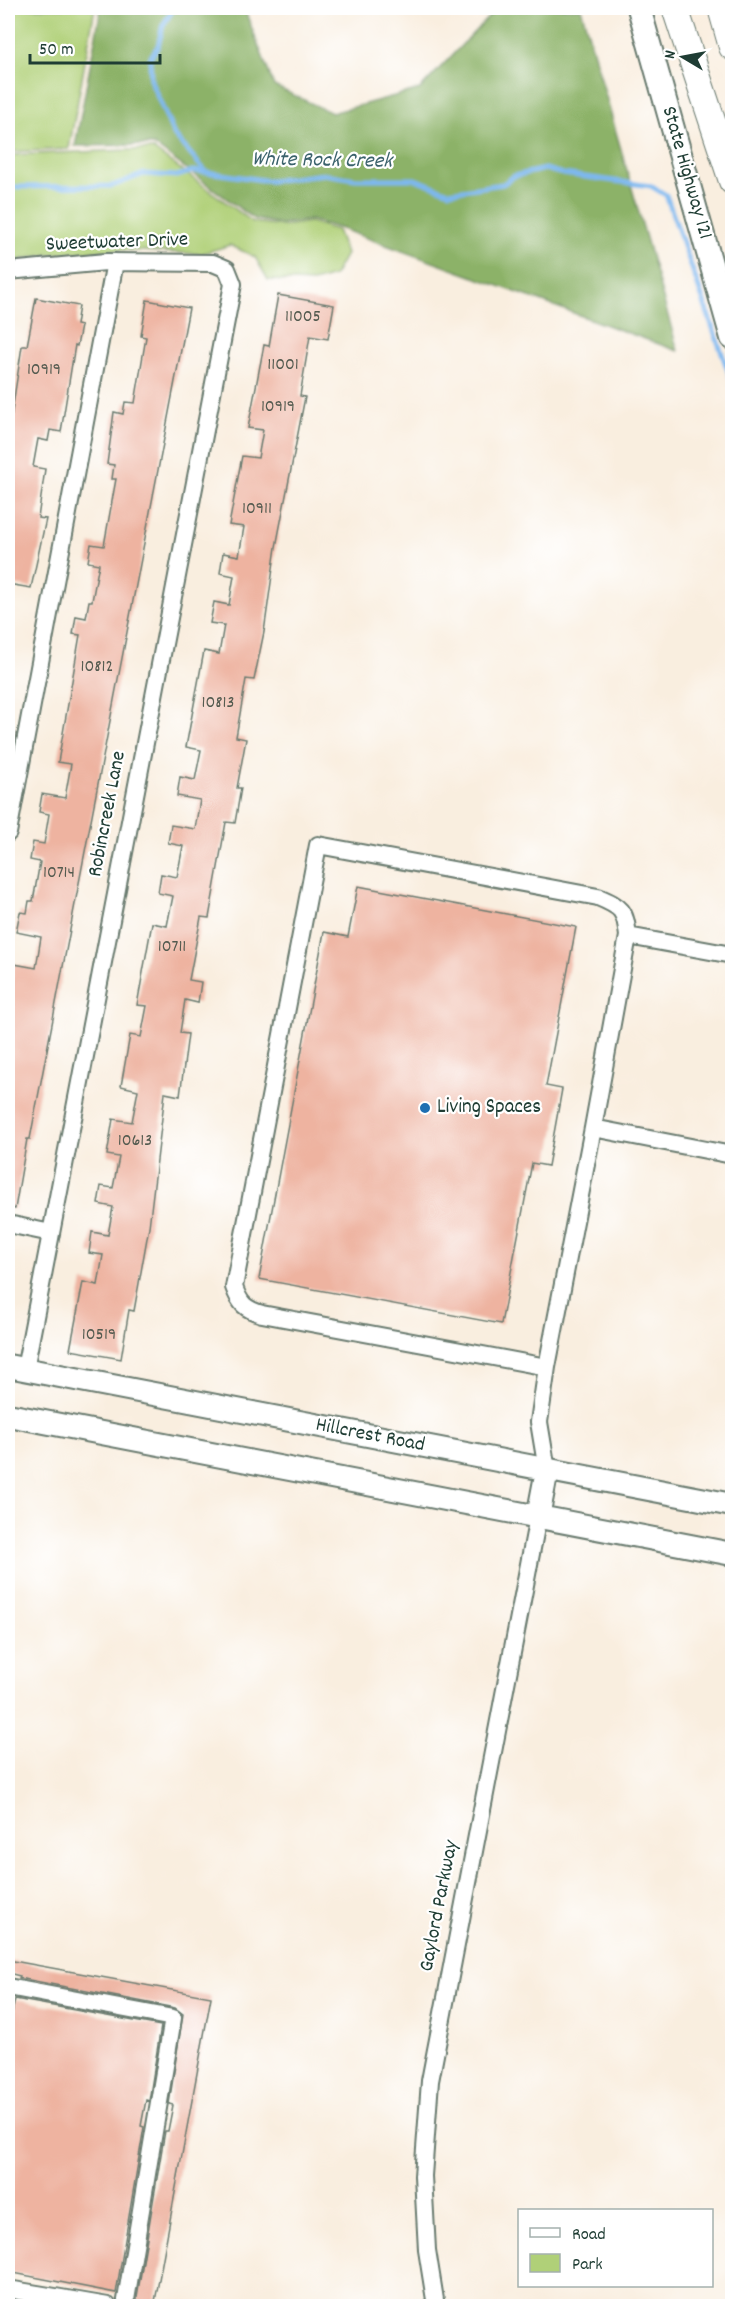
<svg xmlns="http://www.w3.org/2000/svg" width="740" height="2314" viewBox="0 0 740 2314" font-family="Dekko,sans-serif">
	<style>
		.green { fill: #b0d078; stroke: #688656; stroke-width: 1.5 }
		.forest { fill: #8cb268; stroke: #56784e; stroke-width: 1.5 }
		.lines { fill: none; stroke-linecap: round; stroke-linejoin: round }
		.stream { stroke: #7db8ef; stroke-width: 5 }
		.building { fill: #eeb3a0 }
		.minor-casing { stroke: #6b7b70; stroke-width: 20 }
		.major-casing { stroke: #6b7b70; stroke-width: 26 }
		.highway-casing { stroke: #6b7b70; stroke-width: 28 }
		.minor { stroke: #fff; stroke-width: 16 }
		.major { stroke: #fff; stroke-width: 22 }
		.highway { stroke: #fff; stroke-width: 26 }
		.poi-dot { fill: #1f6fb2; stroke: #fff; stroke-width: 2 }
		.labels { text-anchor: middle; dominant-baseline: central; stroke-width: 4.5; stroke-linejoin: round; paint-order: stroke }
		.number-label { font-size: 18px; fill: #535a4f }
		.street-label { font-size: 21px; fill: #1f3d34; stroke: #fff }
		.poi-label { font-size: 21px; fill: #1f3d34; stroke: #fff; text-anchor: start }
		.water-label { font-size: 22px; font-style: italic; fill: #3b626c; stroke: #fff }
	</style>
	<rect width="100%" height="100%" fill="#fff"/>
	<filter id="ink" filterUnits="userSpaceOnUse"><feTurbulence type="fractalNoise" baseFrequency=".0167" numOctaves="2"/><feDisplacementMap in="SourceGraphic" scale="12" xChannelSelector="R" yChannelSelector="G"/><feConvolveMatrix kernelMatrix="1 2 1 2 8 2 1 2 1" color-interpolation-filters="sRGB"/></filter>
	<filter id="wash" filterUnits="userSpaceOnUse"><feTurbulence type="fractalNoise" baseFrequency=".008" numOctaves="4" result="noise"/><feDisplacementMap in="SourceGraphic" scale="24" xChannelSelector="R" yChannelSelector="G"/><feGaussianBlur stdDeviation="1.35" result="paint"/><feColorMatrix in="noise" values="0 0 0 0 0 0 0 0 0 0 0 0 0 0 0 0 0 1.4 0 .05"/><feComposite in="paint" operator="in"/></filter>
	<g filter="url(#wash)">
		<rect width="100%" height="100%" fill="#f9eedf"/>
		<path class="green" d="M 8,8 L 95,8 L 69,149 L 8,152 Z
			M 153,149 L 253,222 L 283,226 L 310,222 L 337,230 L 346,254 L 334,276 L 313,282 L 268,280 L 255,257 L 230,245 L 201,254 L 121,250 L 46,255 L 8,262 L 8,155 Z"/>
		<path class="forest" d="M 101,8 L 244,8 L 274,86 L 332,113 L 420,89 L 497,8 L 581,8 L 678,351 L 339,228 L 311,220 L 281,224 L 254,219 L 154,145 L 75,146 Z"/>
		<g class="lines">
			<path class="stream" d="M 174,8 L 163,25 L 158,46 L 150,58 L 151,81 L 174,135 L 206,172 L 270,181 L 324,174 L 356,179 L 415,179 L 449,192 L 503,184 L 514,176 L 545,169 L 563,174 L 651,186 L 666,195 L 732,382
				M 8,187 L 112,186 L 144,174 L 177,176 L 193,171 L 206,172"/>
		</g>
		<g id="blocks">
			<path class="building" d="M 278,295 L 334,305 L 328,339 L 310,336 L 300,396 L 305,397 L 276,547 L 264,632 L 254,680 L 246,679 L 236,737 L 246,739 L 237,788 L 241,788 L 235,823 L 226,822 L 209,918 L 201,917 L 189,980 L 201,982 L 198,1003 L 185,1000 L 180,1033 L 188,1034 L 180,1096 L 165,1093 L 149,1227 L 134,1311 L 129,1310 L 121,1359 L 70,1350 L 83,1282 L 98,1285 L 103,1255 L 89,1253 L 92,1232 L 108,1235 L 113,1207 L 98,1204 L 101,1186 L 113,1188 L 119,1157 L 107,1155 L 113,1119 L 132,1122 L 138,1090 L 121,1086 L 130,1035 L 141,1037 L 147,1006 L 137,1005 L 152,923 L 167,926 L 173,896 L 158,893 L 161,874 L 177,877 L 183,846 L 168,843 L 171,825 L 195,829 L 200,800 L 177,796 L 180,777 L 195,780 L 201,750 L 186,747 L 204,651 L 219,654 L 224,625 L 210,623 L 214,602 L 229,605 L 234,576 L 220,573 L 223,553 L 239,556 L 244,527 L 229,525 L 242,456 L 258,458 L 263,430 L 248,428 L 264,345 L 269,346 Z
				M 36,298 L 79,306 L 76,325 L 81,326 L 77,346 L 75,345 L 61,432 L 50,430 L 48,441 L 38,439 L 33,467 L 45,469 L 38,518 L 46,519 L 31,588 L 8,584 L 8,438 L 22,346 L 27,346 Z
				M 147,300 L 189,308 L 30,1139 L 27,1139 L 15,1209 L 8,1208 L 8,1010 L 14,964 L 36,968 L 41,937 L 16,932 L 20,912 L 27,913 L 29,901 L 33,901 L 40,862 L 30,860 L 33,842 L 44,844 L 49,814 L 39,812 L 42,794 L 65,798 L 71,764 L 58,762 L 80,635 L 73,634 L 76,616 L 86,618 L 89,601 L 92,601 L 99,564 L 88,562 L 91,544 L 104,546 L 116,479 L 112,479 L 114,465 L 107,464 L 111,435 L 114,412 L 123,414 L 125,402 L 135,403 L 146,337 L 141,336 Z
				M 358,886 L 576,927 L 546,1086 L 562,1089 L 555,1128 L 548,1166 L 532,1163 L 501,1324 L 259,1279 L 324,932 L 348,937 Z
				M 8,1960 L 211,1997 L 154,2307 L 137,2307 L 137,2297 L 165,2131 L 168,2131 L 173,2105 L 169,2104 L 183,2014 L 175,2008 L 19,1978 L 20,1976 L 8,1973 Z
				M 15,1999 L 161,2026 L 149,2101 L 146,2100 L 141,2126 L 144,2127 L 116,2293 L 8,2272 L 8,2033 Z"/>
		</g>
	</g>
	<g filter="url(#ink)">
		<use href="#blocks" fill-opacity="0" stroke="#6b7b70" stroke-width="1.5"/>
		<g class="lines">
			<defs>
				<path id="minor" d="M 8,271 L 106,262 L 213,263 L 227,269 L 233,284 L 25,1369
					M 8,833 L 115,262
					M 593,1128 L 628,936 L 732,955
					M 8,1224 L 51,1233
					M 547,1367 L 262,1314 C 245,1309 240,1304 234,1287 L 318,845 L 598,897 C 622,907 625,910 628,936
					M 547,1470 L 539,1422 L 547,1367 L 593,1128 L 732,1155
					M 8,1987 L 173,2018 L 125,2306
					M 8,2289 L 108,2306
					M 436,2306 L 427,2250 L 423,2176 L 430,2081 L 538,1517"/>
				<path id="major" d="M 639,8 L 732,338
					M 8,1366 L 732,1505
					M 8,1415 L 732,1554
					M 538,1517 L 547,1470"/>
				<path id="highway" d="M 675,8 L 732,181
					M 721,8 L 732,47"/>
			</defs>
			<use href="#minor" class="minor-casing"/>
			<use href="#major" class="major-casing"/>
			<use href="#highway" class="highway-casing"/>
			<use href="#minor" class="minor"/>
			<use href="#major" class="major"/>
			<use href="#highway" class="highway"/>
		</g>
	</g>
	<circle class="poi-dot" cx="425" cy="1108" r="6"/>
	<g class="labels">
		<g class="number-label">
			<text x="303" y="317">11005</text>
			<text x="283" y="365">11001</text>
			<text x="44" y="370">10919</text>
			<text x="278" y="407">10919</text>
			<text x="257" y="509">10911</text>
			<text x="97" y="667">10812</text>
			<text x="218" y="703">10813</text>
			<text x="59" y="873">10714</text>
			<text x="172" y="947">10711</text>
			<text x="135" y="1141">10613</text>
			<text x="99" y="1335">10519</text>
		</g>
		<g class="street-label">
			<text transform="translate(686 173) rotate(74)">State Highway 121</text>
			<text transform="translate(117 243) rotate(-2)">Sweetwater Drive</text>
			<text transform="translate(108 814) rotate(-79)">Robincreek Lane</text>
			<text transform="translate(370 1436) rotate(11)">Hillcrest Road</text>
			<text transform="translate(440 1906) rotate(-79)">Gaylord Parkway</text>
		</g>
		<g class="poi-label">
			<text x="437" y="1108">Living Spaces</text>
		</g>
		<g class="water-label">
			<text transform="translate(322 161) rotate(1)">White Rock Creek</text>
		</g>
	</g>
	<rect width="740" height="2314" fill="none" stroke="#fff" stroke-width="30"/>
	<rect x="518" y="2209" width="195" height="78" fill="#ffffff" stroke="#a5b1ae" stroke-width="1.5"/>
	<rect x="530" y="2228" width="30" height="9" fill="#ffffff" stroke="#a5b1ae" stroke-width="1.5"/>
	<text x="572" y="2239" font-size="18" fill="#1f3d34">Road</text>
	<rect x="530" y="2254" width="30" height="18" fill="#b0d078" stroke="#a5b1ae" stroke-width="1.5"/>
	<text x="572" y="2269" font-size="18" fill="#1f3d34">Park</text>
	<g transform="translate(683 57) rotate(280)" stroke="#ffffff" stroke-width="4.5" paint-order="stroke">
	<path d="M0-4.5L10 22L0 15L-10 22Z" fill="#1f3d34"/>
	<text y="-9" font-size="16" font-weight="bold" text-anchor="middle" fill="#1f3d34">N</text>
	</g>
	<path d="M30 54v9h130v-9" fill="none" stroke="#1f3d34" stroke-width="3"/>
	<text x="39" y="54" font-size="18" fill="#1f3d34" stroke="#ffffff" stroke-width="4.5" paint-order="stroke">50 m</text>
</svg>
